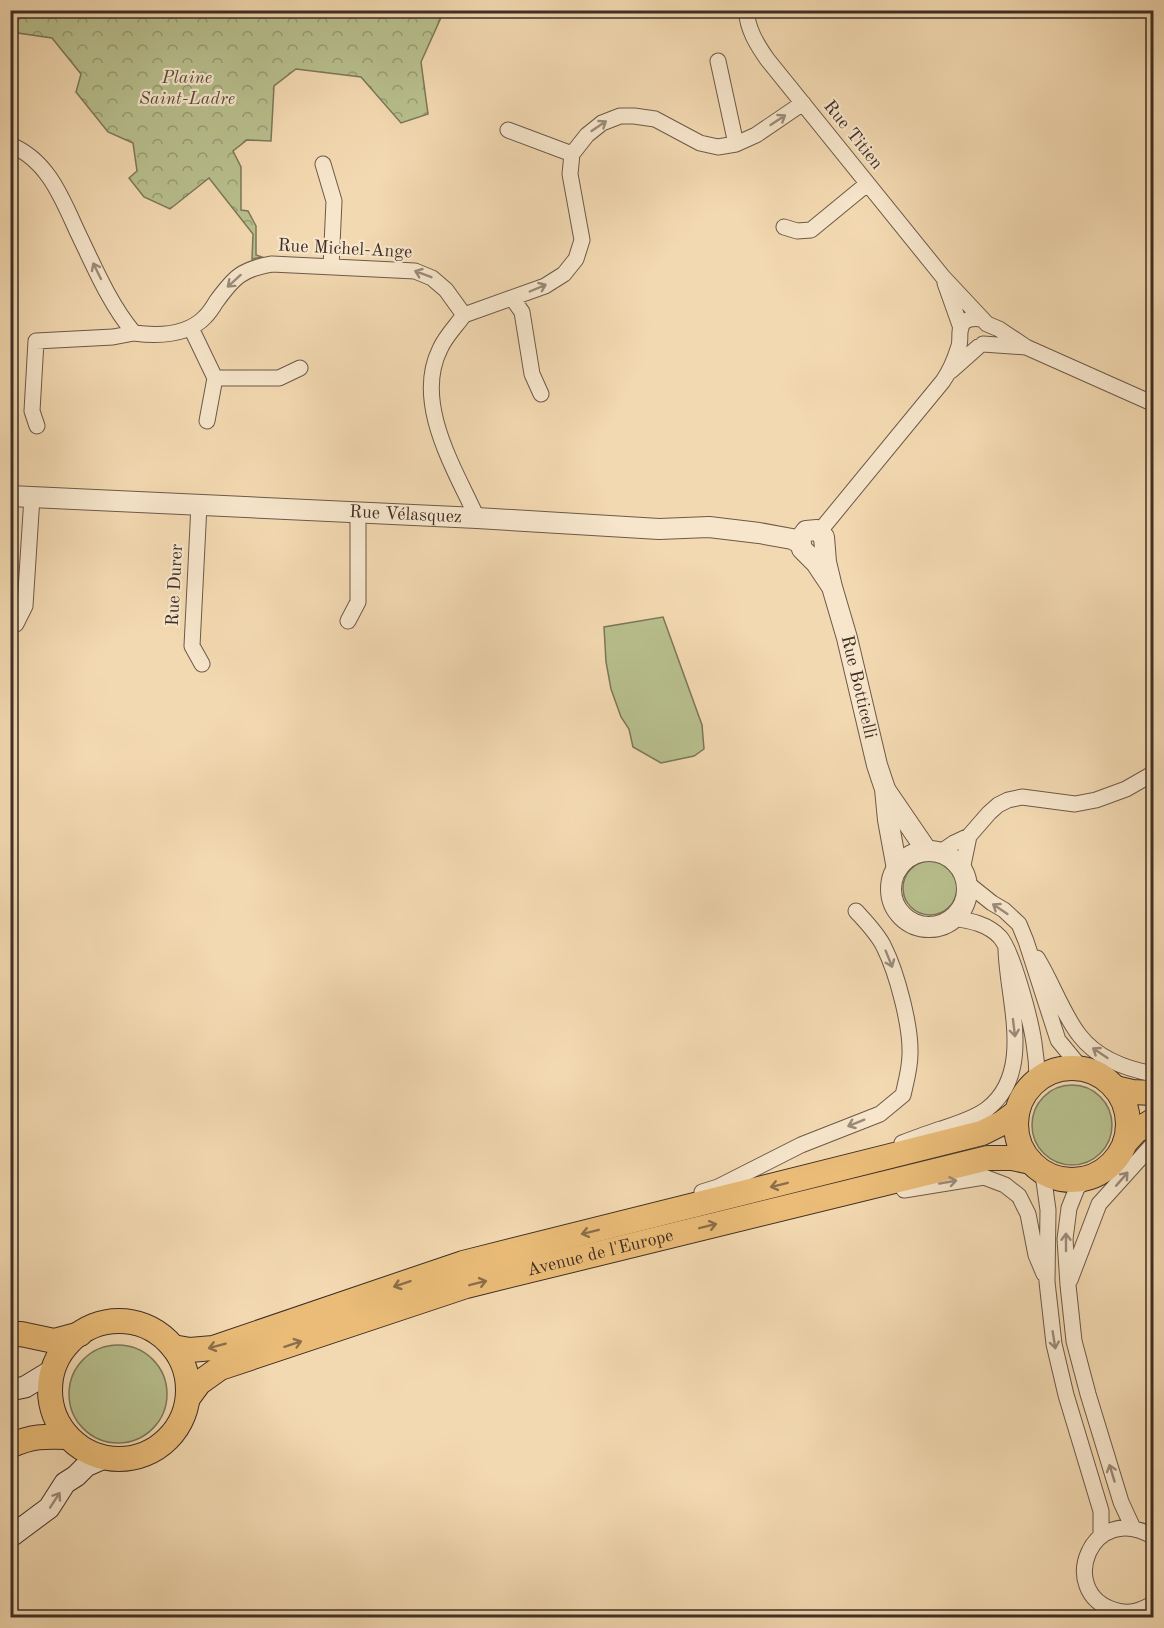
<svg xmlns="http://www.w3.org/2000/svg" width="1164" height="1628" viewBox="0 0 1164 1628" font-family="'Old Standard TT',serif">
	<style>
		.grass { fill: #b8c08e; stroke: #7c775a; stroke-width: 1.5 }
		.park { fill: url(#park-crowns); stroke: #7c775a; stroke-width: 1.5 }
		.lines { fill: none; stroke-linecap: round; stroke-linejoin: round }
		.minor-casing { stroke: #6c5949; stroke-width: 17 }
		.tertiary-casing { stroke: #6c5949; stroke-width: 22 }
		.secondary-casing { stroke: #3f2e26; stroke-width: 23 }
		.primary-casing { stroke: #3f2e26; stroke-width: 26 }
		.minor { stroke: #f7e6cc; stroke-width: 15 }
		.tertiary { stroke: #f7e6cc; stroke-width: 20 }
		.secondary { stroke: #f7e6cc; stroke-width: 21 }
		.primary { stroke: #eabc78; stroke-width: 24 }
		.oneway { stroke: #9b8a79 }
		.oneway2 { stroke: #8c6e4b }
		.labels { text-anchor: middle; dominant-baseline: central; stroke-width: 4.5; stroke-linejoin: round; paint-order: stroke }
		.park-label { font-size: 18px; font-style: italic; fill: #574b3b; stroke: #f7e6cc }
		.street-label { font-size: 18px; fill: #3f2e26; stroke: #f7e6cc }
	</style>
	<defs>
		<pattern id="park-crowns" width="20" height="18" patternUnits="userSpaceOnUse" patternTransform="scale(1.5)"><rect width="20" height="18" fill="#b8c08e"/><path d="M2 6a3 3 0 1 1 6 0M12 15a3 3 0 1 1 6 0" fill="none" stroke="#979c74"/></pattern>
	</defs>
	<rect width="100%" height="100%" fill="#f3d9b1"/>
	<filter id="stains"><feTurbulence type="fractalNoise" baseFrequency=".00333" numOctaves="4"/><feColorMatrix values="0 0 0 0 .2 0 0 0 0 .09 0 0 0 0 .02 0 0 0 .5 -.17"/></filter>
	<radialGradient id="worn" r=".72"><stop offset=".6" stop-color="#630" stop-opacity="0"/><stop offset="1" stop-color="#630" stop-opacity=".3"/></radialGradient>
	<path class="grass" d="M 663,617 L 702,725 L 704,749 L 694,756 L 661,763 L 633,747 L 629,729 L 621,717 L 611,689 L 606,662 L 604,627 Z
		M903 888a27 27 0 1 1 54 0a27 27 0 1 1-54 0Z
		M1032 1125a40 40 0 1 1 80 0a40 40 0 1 1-80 0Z
		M69 1394a49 49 0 1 1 98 0a49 49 0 1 1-98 0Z"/>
	<path class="park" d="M 11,10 L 443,10 L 443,13 L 421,62 L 428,114 L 401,123 L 361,77 L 296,69 L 274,86 L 271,141 L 247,140 L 233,151 L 241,167 L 241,210 L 248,211 L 256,226 L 256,255 L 262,257 L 252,259 L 253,234 L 209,178 L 170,209 L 144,197 L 129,178 L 137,171 L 133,143 L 108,132 L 76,92 L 81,74 L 52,38 L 11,32 Z"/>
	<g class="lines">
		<defs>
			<path id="minor" d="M 746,10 C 748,30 756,43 767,59 L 943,277 L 987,324 L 999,329 L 1026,347
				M 718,61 L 736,144
				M 508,130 L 572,154
				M 10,145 C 47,159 62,198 77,231 C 94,266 109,303 134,333 C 157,336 187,336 205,317 C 209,313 213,307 216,302 C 234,277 242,269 272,264 L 415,271 L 432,278 L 446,290 L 464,315
				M 323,164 L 334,201 L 331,267
				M 784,227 L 797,231 L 811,230 L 867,184
				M 945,283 L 961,328
				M 512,298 L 522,312 L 532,374 L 541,394
				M 464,315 L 545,286 L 564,274 L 576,259 L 582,240 L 570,174 L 572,154 L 587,135 L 602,123 L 620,116 L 634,116 L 655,119 L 700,143 L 718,147 L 736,144 L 756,135 L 803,103
				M 464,315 C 456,326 445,337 440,349 C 413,403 455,469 477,518
				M 191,328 L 215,378 L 279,378 L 300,368
				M 983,344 L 1026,347 L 1154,404
				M 951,371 L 978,347
				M 207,421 L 215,378
				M 37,426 L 32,411 L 36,341 L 113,337 L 134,333
				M 199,505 L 192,646 L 202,664
				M 819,532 L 943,381 C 950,371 955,359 959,346 C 961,339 958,329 963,323 C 968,318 974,318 981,319
				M 348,621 L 358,602 L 358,512
				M 10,627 L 16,624 L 25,606 L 32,497
				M 941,852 L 954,843 L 969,836 L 989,813 L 998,805 L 1008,800 L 1022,797 L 1075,804 L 1096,800 L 1126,789 L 1154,773
				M 962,870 L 969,836
				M 967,883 L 992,903 L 1004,910 L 1019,924 L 1026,941 L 1058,1040 L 1081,1068
				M 954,918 C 971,921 988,924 1000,937 C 1013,952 1031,1022 1034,1043 C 1036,1055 1037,1068 1037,1080
				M 1037,958 C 1052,982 1063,1015 1080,1036 C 1098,1059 1126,1069 1154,1074
				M 902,1143 C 915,1138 928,1133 941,1129 C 956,1124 974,1119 987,1109 C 1035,1072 1007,999 1006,949
				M 1038,1169 L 1044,1181 L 1048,1210 L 1047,1282 L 1054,1344 L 1066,1395 L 1101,1511 L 1101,1536
				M 1088,1178 L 1077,1188 L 1069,1208 L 1065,1239 L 1068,1285 L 1074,1341 L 1088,1394 L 1121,1502 L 1133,1528
				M 904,1190 L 984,1177 L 1005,1185 L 1019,1196 L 1028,1214 L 1036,1255 L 1044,1274
				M 702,1192 L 718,1187 L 801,1145 L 880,1114 L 903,1095 C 906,1082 910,1068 910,1054 C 911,1026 897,973 884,947 C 878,934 866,922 856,911
				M 1070,1280 L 1099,1204 L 1154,1143
				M 1154,1537 C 1091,1499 1056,1592 1114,1610 C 1129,1615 1141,1611 1154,1603"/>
			<g id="tertiary">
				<path id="s1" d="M 10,496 L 477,518 L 659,529 L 709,527 L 759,533 L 792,539 L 800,543"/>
				<path id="s2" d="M 832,587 L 816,563 L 802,549 L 800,539 L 806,531 L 817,530 L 824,537 L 826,562 L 832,587 L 847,638 L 877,765 L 885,789 L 888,820 L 897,869"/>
				<path d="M 886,791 L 927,851"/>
				<circle cx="929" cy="889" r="38"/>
			</g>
			<path id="secondary" d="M 10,1390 L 25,1387 L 53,1370
				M 10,1537 L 49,1508 L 65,1483 L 76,1476 L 86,1466 L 104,1458"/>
			<g id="primary">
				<circle cx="1072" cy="1124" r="56"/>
				<path d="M 1115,1088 L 1132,1092 L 1154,1093"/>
				<path d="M 1125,1143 L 1136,1131 L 1154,1120"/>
				<circle cx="119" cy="1390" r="69"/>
				<path d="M 10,1335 L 21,1334 L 54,1341 L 80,1334"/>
				<path d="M 173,1347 L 190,1350 L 213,1348 L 463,1263 L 982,1133 L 1002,1123 L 1017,1112"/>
				<path id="s3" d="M 188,1398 L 199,1383 L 220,1368 L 466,1286 L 988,1158 L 1012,1158 L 1031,1162"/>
				<path d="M 10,1446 C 31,1436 45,1436 68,1437"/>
			</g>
		</defs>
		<use href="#minor" class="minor-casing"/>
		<use href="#tertiary" class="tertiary-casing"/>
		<use href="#secondary" class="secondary-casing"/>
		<use href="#primary" class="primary-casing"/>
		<use href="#minor" class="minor"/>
		<use href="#tertiary" class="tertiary"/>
		<use href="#secondary" class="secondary"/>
		<use href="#primary" class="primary"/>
	</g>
	<defs><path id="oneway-shaft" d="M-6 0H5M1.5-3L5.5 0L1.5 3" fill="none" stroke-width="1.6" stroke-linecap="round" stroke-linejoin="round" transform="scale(1.5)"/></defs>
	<g class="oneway">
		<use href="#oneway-shaft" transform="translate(778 120) rotate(-33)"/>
		<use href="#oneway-shaft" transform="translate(599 126) rotate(-34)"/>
		<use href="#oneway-shaft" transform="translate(97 271) rotate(-116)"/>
		<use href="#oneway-shaft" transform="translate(423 274) rotate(-159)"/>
		<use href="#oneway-shaft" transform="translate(234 281) rotate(138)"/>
		<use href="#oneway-shaft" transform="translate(538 288) rotate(-23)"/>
		<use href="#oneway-shaft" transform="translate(1000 909) rotate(-146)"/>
		<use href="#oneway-shaft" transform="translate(889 959) rotate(68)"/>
		<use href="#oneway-shaft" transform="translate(1014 1028) rotate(83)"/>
		<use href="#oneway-shaft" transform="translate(1100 1053) rotate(-146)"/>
		<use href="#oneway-shaft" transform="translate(856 1123) rotate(158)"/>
		<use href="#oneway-shaft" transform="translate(1122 1179) rotate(-49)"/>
		<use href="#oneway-shaft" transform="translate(948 1182) rotate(-10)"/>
		<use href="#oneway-shaft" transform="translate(1066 1242) rotate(-90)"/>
		<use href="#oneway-shaft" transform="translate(1054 1340) rotate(81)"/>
		<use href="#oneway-shaft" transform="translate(1112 1473) rotate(-107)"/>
		<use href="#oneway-shaft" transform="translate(55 1500) rotate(-57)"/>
	</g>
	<g class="oneway2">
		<use href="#oneway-shaft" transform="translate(779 1185) rotate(166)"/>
		<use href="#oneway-shaft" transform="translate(708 1226) rotate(-14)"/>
		<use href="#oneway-shaft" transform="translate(590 1232) rotate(166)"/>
		<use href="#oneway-shaft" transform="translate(478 1283) rotate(-14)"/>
		<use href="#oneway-shaft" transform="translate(402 1284) rotate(161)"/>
		<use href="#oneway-shaft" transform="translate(293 1344) rotate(-18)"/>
		<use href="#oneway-shaft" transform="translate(217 1346) rotate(165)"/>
	</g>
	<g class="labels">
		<g class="park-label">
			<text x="187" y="78">Plaine<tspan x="187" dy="21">Saint-Ladre</tspan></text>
		</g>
		<g class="street-label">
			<text transform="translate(853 135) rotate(51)">Rue Titien</text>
			<text transform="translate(345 249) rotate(3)">Rue Michel-Ange</text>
			<text stroke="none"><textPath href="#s1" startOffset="396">Rue Vélasquez</textPath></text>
			<text transform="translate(175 585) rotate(-87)">Rue Durer</text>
			<text stroke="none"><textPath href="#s2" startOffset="244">Rue Botticelli</textPath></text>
			<text stroke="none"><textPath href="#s3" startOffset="442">Avenue de l'Europe</textPath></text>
		</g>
	</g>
	<rect width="1164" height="1628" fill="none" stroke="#f3d9b1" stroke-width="36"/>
	<rect x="12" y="12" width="1140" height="1604" fill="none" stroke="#3f2e26" stroke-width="3"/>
	<rect x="18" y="18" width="1128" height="1592" fill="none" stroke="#3f2e26" stroke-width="1.5"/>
	<rect width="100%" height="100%" filter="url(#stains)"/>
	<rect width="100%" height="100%" fill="url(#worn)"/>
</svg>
